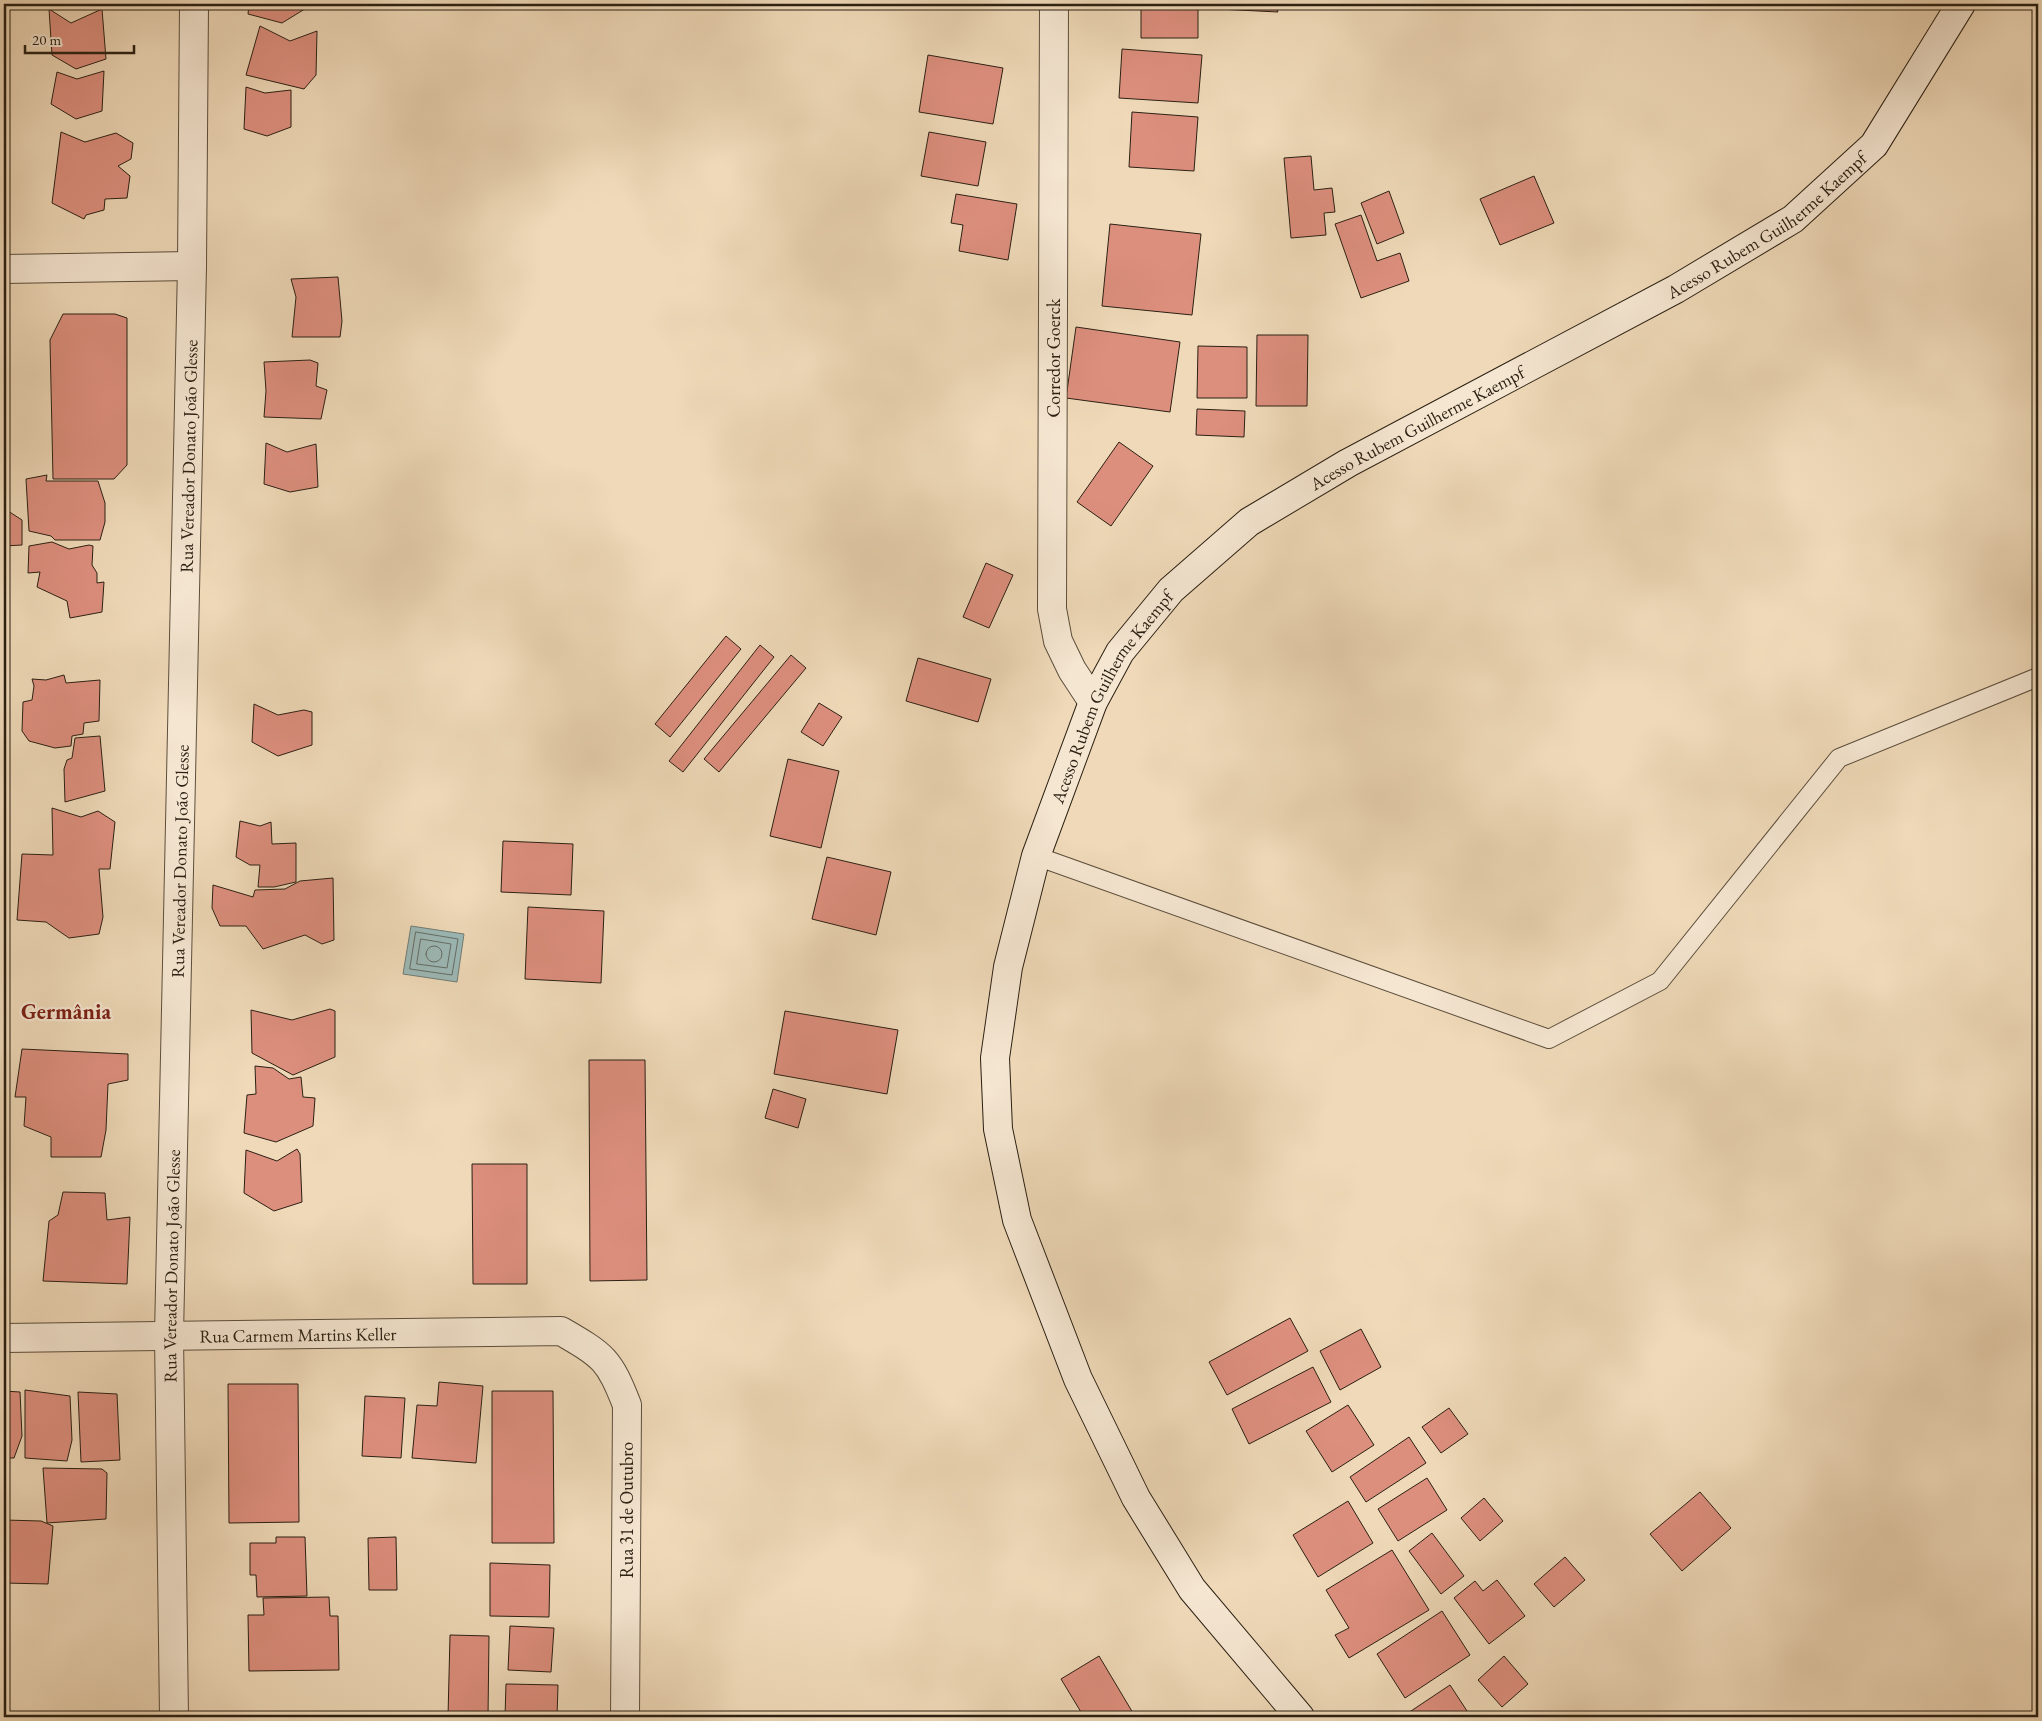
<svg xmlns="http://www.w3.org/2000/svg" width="2042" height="1721" viewBox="0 0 2042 1721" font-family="'EB Garamond',serif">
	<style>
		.water { fill: #9cb9b7; stroke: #6f7c75 }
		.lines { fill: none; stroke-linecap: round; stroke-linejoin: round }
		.shore { stroke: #646c65; stroke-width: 1 }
		.building { fill: #dd8f7e; stroke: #2b2013 }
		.lane-casing { stroke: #5c4e3c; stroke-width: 20 }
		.street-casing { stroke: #5c4e3c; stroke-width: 30 }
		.secondary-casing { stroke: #2b2013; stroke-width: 30 }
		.lane { stroke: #f5e6d1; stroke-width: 18 }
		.street { stroke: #f5e6d1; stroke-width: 28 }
		.secondary { stroke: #f5e6d1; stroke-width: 28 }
		.labels { text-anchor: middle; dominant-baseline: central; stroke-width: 4.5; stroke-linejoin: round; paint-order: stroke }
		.street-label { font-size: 18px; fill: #2b2013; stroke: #f5e6d1 }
		.district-label { font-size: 22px; font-weight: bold; fill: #7a1f14; stroke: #f5e6d1 }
	</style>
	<rect width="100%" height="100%" fill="#efd9b8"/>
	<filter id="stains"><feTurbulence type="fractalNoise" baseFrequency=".004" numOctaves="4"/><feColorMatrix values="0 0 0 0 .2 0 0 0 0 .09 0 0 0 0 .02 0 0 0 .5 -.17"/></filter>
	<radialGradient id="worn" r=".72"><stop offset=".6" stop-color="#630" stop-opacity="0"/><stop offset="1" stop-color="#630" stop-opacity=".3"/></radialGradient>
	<path class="water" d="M 411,926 L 464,934 L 457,982 L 403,974 Z"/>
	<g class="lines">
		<path class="shore" d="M 416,932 L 458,939 L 452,975 L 410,969 Z
			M 421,939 L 451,944 L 447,968 L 417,964 Z
			M426 954a8 8 0 1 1 16 0a8 8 0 1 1-16 0Z"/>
	</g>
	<path class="building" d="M 249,4 L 308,4 L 308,7 L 282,23 L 248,14 Z
		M 1141,4 L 1198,4 L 1198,38 L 1141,38 Z
		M 1218,4 L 1274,4 L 1278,12 L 1218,9 Z
		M 49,9 L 71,23 L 102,9 L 106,59 L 76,69 L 52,55 Z
		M 260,26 L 290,41 L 317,31 L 316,75 L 304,89 L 246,75 Z
		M 1122,49 L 1202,55 L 1198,103 L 1119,98 Z
		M 928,55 L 1003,68 L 993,124 L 919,112 Z
		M 104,71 L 102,111 L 76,119 L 51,104 L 57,72 L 77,79 Z
		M 246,87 L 265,93 L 291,90 L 291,127 L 267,136 L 244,129 Z
		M 1132,112 L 1198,117 L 1194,171 L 1129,167 Z
		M 61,132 L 85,142 L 116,133 L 133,143 L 131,159 L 118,166 L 130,176 L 127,198 L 105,199 L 104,210 L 86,215 L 84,219 L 52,203 Z
		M 929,132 L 986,142 L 978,186 L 921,176 Z
		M 1311,156 L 1314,190 L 1332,188 L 1335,212 L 1324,213 L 1326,235 L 1291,238 L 1284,158 Z
		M 1534,176 L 1554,223 L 1500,245 L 1480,199 Z
		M 1389,191 L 1404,233 L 1377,244 L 1361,203 Z
		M 956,194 L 1017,204 L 1008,260 L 959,251 L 963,225 L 951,223 Z
		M 1361,215 L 1377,261 L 1400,253 L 1409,281 L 1361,298 L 1335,224 Z
		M 1110,224 L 1201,234 L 1192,315 L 1102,306 Z
		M 338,277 L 342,321 L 340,337 L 292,337 L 296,297 L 291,279 Z
		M 63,314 L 115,314 L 127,318 L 127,465 L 114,479 L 53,479 L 50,340 Z
		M 1076,327 L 1180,342 L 1170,412 L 1066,398 Z
		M 1257,335 L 1308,335 L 1307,406 L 1256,406 Z
		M 1198,346 L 1247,347 L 1247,398 L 1197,398 Z
		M 310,360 L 318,363 L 316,386 L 327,390 L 321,419 L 264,417 L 266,391 L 264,362 Z
		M 1197,409 L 1245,411 L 1244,437 L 1196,435 Z
		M 1119,442 L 1153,466 L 1111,526 L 1077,502 Z
		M 266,443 L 287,452 L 316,444 L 318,487 L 290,492 L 264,484 Z
		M 47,475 L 46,481 L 98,481 L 105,503 L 105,522 L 100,540 L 55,540 L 51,536 L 29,531 L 26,479 Z
		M 4,511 L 8,511 L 22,520 L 22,545 L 4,546 Z
		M 52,542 L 69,549 L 89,545 L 93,546 L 92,565 L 97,573 L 97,583 L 104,582 L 102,612 L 70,618 L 67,601 L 37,587 L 40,572 L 28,573 L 29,546 Z
		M 986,563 L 1013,575 L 989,628 L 963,617 Z
		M 726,636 L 741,649 L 670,737 L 655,724 Z
		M 760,645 L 774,657 L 683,772 L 669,761 Z
		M 791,655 L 806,668 L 719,772 L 704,759 Z
		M 918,658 L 991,679 L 978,722 L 906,701 Z
		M 64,675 L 66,683 L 100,680 L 99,721 L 84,723 L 83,734 L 72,736 L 71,746 L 55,748 L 29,741 L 22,731 L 23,702 L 32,700 L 34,686 L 32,679 L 46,680 Z
		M 819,703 L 842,717 L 823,746 L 801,732 Z
		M 254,704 L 278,715 L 304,710 L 312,712 L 312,745 L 278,756 L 252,742 Z
		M 100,736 L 105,791 L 65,802 L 64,769 L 67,760 L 72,758 L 75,738 Z
		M 788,759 L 839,771 L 821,848 L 770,836 Z
		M 52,808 L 81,817 L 98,811 L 115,822 L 110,869 L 99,869 L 103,917 L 99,934 L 69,938 L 46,922 L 17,920 L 22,854 L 53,855 Z
		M 240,821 L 260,826 L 271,822 L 272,844 L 296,843 L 296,882 L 274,887 L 258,887 L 260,865 L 250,865 L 236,857 Z
		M 503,841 L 573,844 L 571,895 L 501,892 Z
		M 827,857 L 891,872 L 876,935 L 812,919 Z
		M 333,878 L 334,940 L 322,944 L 305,935 L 263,949 L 246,926 L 220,926 L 212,908 L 213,885 L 253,897 L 255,890 L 285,889 L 300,881 Z
		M 528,907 L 604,911 L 601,983 L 525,979 Z
		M 330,1009 L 335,1011 L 335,1057 L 293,1075 L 252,1053 L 251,1010 L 292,1020 Z
		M 785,1011 L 898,1030 L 887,1094 L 774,1074 Z
		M 22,1049 L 128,1054 L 128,1080 L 108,1084 L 106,1130 L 101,1157 L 51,1157 L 51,1137 L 24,1126 L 26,1097 L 15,1097 Z
		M 589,1060 L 645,1060 L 647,1280 L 590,1281 Z
		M 255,1066 L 273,1068 L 289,1079 L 301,1077 L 303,1097 L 315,1098 L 313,1126 L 276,1142 L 244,1133 L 247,1095 L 256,1094 Z
		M 773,1089 L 806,1099 L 798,1128 L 765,1118 Z
		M 297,1149 L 300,1154 L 302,1202 L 274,1211 L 244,1193 L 246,1150 L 277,1161 Z
		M 472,1164 L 527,1164 L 527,1284 L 473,1284 Z
		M 63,1192 L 105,1193 L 107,1220 L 130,1217 L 127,1284 L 43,1281 L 49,1221 L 58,1215 Z
		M 1290,1318 L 1308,1351 L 1227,1395 L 1209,1362 Z
		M 1361,1329 L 1381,1367 L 1340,1390 L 1320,1351 Z
		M 1313,1367 L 1331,1402 L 1249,1444 L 1232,1409 Z
		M 439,1382 L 483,1386 L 476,1463 L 412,1458 L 417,1405 L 437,1406 Z
		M 228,1384 L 298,1384 L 299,1522 L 229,1523 Z
		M 25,1390 L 70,1396 L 72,1440 L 67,1461 L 25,1458 Z
		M 4,1391 L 20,1392 L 22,1436 L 14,1458 L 4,1458 Z
		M 492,1391 L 553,1391 L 554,1543 L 492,1543 Z
		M 78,1392 L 117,1394 L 120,1460 L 81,1462 Z
		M 365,1396 L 405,1398 L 401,1458 L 362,1456 Z
		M 1348,1405 L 1374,1445 L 1332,1472 L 1306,1431 Z
		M 1449,1408 L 1468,1434 L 1441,1453 L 1422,1427 Z
		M 1409,1437 L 1426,1463 L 1366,1502 L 1350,1477 Z
		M 43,1468 L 102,1469 L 107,1473 L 106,1519 L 47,1523 Z
		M 1427,1478 L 1447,1510 L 1398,1541 L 1378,1509 Z
		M 1700,1492 L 1731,1528 L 1682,1571 L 1650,1534 Z
		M 1484,1498 L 1503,1521 L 1480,1541 L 1461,1518 Z
		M 1348,1501 L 1373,1543 L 1318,1577 L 1293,1535 Z
		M 4,1520 L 41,1521 L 53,1526 L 48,1584 L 4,1583 Z
		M 1432,1533 L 1464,1576 L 1441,1594 L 1409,1551 Z
		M 276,1537 L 305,1537 L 307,1596 L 257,1597 L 256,1575 L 250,1575 L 250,1543 L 276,1543 Z
		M 396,1537 L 397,1590 L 369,1590 L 368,1538 Z
		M 1392,1550 L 1429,1610 L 1349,1658 L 1335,1635 L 1349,1628 L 1326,1590 Z
		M 1565,1557 L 1585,1580 L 1554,1607 L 1534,1584 Z
		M 490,1563 L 550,1565 L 549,1617 L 490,1616 Z
		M 1497,1580 L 1525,1616 L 1489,1644 L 1454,1598 L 1475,1581 L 1483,1591 Z
		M 329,1597 L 330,1616 L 338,1616 L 339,1670 L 249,1671 L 248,1615 L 264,1615 L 263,1598 Z
		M 1442,1611 L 1470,1655 L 1405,1698 L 1377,1654 Z
		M 510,1626 L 554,1628 L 551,1672 L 508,1670 Z
		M 450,1635 L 489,1636 L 488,1717 L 448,1717 Z
		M 1099,1656 L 1133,1713 L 1126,1717 L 1084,1717 L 1061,1679 Z
		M 1504,1656 L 1528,1684 L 1502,1707 L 1478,1680 Z
		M 506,1684 L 558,1685 L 557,1717 L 505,1717 Z
		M 1450,1685 L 1471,1717 L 1402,1717 Z
		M 4,1713 L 15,1713 L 15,1717 L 4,1717 Z"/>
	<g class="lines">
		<defs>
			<path id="lane" d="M 1036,856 L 1549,1039 L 1660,981 L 1839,758 L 2038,677"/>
			<g id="street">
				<path d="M 1054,4 L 1052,609 L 1058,641 L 1072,670 L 1093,702"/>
				<path d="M 4,269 L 192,266"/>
				<path id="s1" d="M 4,1338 L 561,1331 C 604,1356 609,1359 627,1405 L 625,1717"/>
				<path id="s2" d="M 174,1717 L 169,1335 L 192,266 L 194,4"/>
			</g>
			<g id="secondary">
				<path id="s3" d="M 1300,1717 L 1192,1589 L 1136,1498 L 1078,1379 L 1017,1220 L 998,1129 L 995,1058 L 1008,967 L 1036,856 L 1093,702 L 1120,652 L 1171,590 L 1249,522 L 1348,463 L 1676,289 L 1793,219 L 1874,145 L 1961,4"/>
			</g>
		</defs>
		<use href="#lane" class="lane-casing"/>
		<use href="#street" class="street-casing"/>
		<use href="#secondary" class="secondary-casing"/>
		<use href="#lane" class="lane"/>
		<use href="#street" class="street"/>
		<use href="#secondary" class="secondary"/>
	</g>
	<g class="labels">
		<g class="street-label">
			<text stroke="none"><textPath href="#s3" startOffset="1950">Acesso Rubem Guilherme Kaempf</textPath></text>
			<text transform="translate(1053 358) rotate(-90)">Corredor Goerck</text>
			<text stroke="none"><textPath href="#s3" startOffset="1545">Acesso Rubem Guilherme Kaempf</textPath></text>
			<text stroke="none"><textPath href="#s2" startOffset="1261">Rua Vereador Donato João Glesse</textPath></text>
			<text stroke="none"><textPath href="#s3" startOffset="1125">Acesso Rubem Guilherme Kaempf</textPath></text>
			<text stroke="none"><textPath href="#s2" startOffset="856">Rua Vereador Donato João Glesse</textPath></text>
			<text stroke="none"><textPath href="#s2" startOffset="451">Rua Vereador Donato João Glesse</textPath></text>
			<text stroke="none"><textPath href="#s1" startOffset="294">Rua Carmem Martins Keller</textPath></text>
			<text transform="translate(626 1510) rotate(-90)">Rua 31 de Outubro</text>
		</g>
		<g class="district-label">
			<text x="66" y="1011">Germânia</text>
		</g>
	</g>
	<rect width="2042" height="1721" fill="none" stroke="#efd9b8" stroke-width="20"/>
	<rect x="5" y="5" width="2032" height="1711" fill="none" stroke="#2b2013" stroke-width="2.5"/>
	<rect x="10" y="10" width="2022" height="1701" fill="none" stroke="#2b2013"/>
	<path d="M25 45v8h109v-8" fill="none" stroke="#2b2013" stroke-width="2.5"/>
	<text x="32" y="45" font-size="15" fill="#2b2013" stroke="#f5e6d1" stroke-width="4" paint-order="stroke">20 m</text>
	<rect width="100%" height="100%" filter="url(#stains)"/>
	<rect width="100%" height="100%" fill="url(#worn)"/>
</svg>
